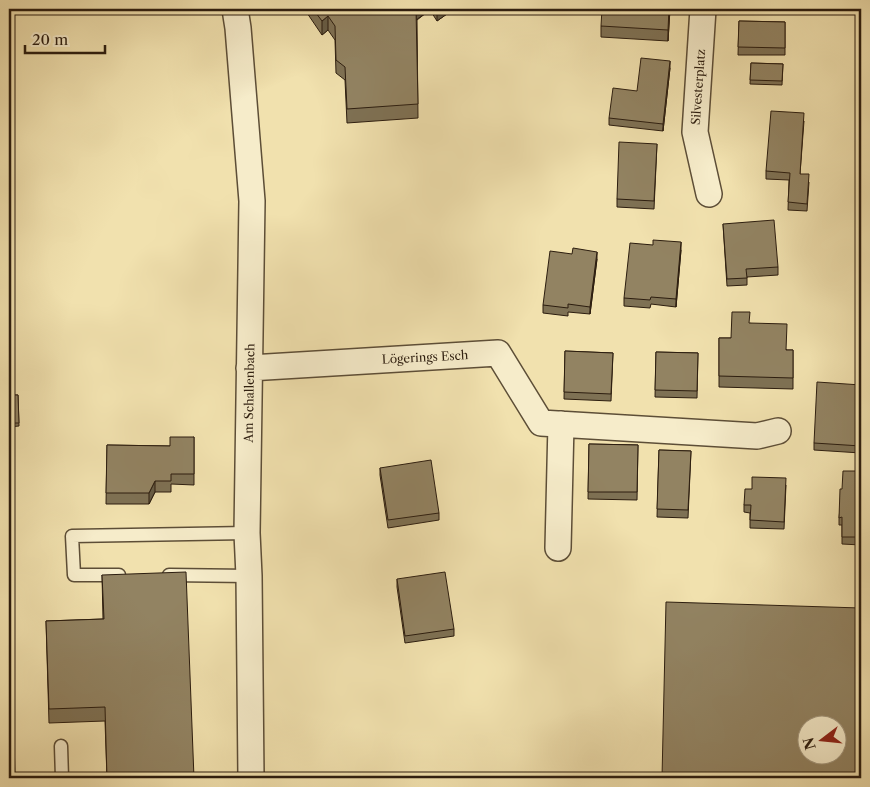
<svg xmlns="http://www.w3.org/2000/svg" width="870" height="787" viewBox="0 0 870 787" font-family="'Libre Caslon Text',serif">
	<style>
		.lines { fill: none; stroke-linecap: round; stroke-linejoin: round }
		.service-casing { stroke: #5d4e37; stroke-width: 15 }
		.minor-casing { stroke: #5d4e37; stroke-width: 28 }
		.service { stroke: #f6ecca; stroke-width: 12 }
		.minor { stroke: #f6ecca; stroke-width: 25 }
		.wall { fill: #7e7154; stroke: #2c1d0f }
		.shaded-wall { fill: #665c45; stroke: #2c1d0f }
		.building { fill: #928362; stroke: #2c1d0f; fill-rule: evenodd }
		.labels { text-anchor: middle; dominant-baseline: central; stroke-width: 4; stroke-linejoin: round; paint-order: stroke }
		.street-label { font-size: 12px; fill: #2c1d0f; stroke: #f6ecca }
	</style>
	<rect width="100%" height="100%" fill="#f1e1ae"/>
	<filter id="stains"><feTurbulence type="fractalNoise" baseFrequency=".004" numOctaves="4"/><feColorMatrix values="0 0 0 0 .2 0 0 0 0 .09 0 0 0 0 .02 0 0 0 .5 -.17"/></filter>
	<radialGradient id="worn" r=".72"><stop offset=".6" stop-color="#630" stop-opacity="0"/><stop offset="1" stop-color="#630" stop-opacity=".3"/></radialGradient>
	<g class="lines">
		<defs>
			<path id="service" d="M 119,575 L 74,575 L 72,536 L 247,533
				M 169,575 L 249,576
				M 61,746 L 62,778"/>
			<path id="minor" d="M 235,9 L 238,28 L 252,201 L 247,533 L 249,576 L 251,778
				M 703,9 L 695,132 L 709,194
				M 249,368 L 498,353 L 541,423 L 757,436 L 778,431
				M 558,548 L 561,424"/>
		</defs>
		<use href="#service" class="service-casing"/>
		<use href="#minor" class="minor-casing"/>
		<use href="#service" class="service"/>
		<use href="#minor" class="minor"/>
	</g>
	<path class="wall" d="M 305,9 L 454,9 L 437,21 L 430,10 L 417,20 L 418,118 L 347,123 L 345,80 L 336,73 L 335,40 L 328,30 L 322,35 L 305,10 Z
		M 670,9 L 668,41 L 601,37 L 601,26 Z
		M 739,21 L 785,22 L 785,55 L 738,55 Z
		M 751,63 L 783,64 L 782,85 L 750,84 Z
		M 670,68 L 663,131 L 609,125 L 609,118 L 637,91 Z
		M 804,121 L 800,174 L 809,182 L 807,211 L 788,210 L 789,180 L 766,179 L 766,171 Z
		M 657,144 L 654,209 L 617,207 L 617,199 Z
		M 723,224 L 778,267 L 778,275 L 747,277 L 747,285 L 727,286 Z
		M 681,250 L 676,307 L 651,304 L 650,308 L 624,306 L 624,298 Z
		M 597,259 L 590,314 L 568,312 L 568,316 L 543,313 L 543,305 Z
		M 750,323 L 787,350 L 793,350 L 793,389 L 719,387 L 719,338 L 731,338 Z
		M 565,351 L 613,353 L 611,401 L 564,399 Z
		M 656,352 L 698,353 L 697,398 L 655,397 Z
		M 861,385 L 861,453 L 814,450 L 814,443 Z
		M 9,395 L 18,395 L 19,426 L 9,427 Z
		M 194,437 L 194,485 L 171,484 L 171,492 L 155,492 L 149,504 L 106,504 L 107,445 L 170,446 Z
		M 589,444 L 638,445 L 637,500 L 588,499 Z
		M 659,450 L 691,451 L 688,518 L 657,517 Z
		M 380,468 L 439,513 L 439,520 L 388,528 L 380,475 Z
		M 861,471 L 861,545 L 842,544 L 842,525 L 839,525 L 839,518 L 842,489 Z
		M 786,485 L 784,529 L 750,528 L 750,513 L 744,512 L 744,505 L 752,489 Z
		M 102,575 L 194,778 L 107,778 L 105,721 L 49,723 L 46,621 L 103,619 Z
		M 397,579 L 454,629 L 454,636 L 405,643 L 397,587 Z"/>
	<path class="shaded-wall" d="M 416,9 L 430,9 L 430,10 L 416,20 Z
		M 437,9 L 454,9 L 437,21 Z
		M 669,9 L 670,9 L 668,41 L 668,30 Z
		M 328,16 L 328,30 L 322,35 L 322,21 Z
		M 670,61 L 670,68 L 663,131 L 663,124 Z
		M 681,242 L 681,250 L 676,307 L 676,299 Z
		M 597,252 L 597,259 L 590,314 L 590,307 Z
		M 155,481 L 155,492 L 149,504 L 149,493 Z"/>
	<path class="building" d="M 313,9 L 416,9 L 418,104 L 347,109 L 345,67 L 336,60 L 335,26 L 328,16 L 322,21 Z
		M 602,9 L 669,9 L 668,30 L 601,26 Z
		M 739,21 L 785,22 L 785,48 L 738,47 Z
		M 641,58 L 670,61 L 663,124 L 609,118 L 613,88 L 637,91 Z
		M 751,63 L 783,64 L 782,81 L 750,80 Z
		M 771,111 L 804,113 L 800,174 L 809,174 L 807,204 L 788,202 L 790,173 L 766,171 Z
		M 619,142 L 657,144 L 654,201 L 617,199 Z
		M 774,220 L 778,267 L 746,269 L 747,278 L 727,279 L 723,224 Z
		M 653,240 L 681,242 L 676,299 L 651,297 L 650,300 L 624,298 L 630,243 L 653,245 Z
		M 573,248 L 597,252 L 590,307 L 568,304 L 568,308 L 543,305 L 550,251 L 572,254 Z
		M 732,312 L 750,312 L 749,323 L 787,324 L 786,350 L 793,350 L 793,378 L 719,376 L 719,338 L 731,338 Z
		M 565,351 L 613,353 L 611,394 L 564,392 Z
		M 656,352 L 698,353 L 697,391 L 655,390 Z
		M 817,382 L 861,385 L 861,446 L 814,443 Z
		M 9,395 L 18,395 L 19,423 L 9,423 Z
		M 170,437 L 194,437 L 194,474 L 171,474 L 171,481 L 155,481 L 149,493 L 106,493 L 107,445 L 170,446 Z
		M 589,444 L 638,445 L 637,492 L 588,492 Z
		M 659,450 L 691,451 L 688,510 L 657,509 Z
		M 431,460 L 439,513 L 388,520 L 380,468 Z
		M 843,471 L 861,471 L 861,537 L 842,537 L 842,517 L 839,518 L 840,489 L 842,489 Z
		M 752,477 L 786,478 L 784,522 L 750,520 L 751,505 L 744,505 L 745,489 L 752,489 Z
		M 9,527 L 15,778 L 9,778 Z
		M 186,572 L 194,778 L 107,778 L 105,707 L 49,709 L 46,621 L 104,619 L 102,575 Z
		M 445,572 L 454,629 L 405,636 L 397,579 Z
		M 666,602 L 861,608 L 861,778 L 662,778 ZM 808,724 L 838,724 L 838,754 L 808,754 Z"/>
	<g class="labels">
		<g class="street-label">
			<text transform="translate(698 87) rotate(-86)">Silvesterplatz</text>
			<text transform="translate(425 357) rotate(-3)">Lögerings Esch</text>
			<text transform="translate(249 393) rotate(-89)">Am Schallenbach</text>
		</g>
	</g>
	<rect width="870" height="787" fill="none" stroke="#f1e1ae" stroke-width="30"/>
	<rect x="10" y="10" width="850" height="767" fill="none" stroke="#2c1d0f" stroke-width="2.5"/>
	<rect x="15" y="15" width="840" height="757" fill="none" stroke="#2c1d0f"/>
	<g transform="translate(822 740) rotate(254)"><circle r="24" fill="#f6ecca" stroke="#a5997f"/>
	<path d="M0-4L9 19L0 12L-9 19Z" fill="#8f2418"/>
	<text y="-8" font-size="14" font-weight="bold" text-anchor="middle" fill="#2c1d0f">N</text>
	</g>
	<path d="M25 45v8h80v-8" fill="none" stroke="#2c1d0f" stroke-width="2.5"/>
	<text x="32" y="45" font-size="15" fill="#2c1d0f" stroke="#f6ecca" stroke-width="4" paint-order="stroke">20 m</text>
	<rect width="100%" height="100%" filter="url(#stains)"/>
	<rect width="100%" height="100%" fill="url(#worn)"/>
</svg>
